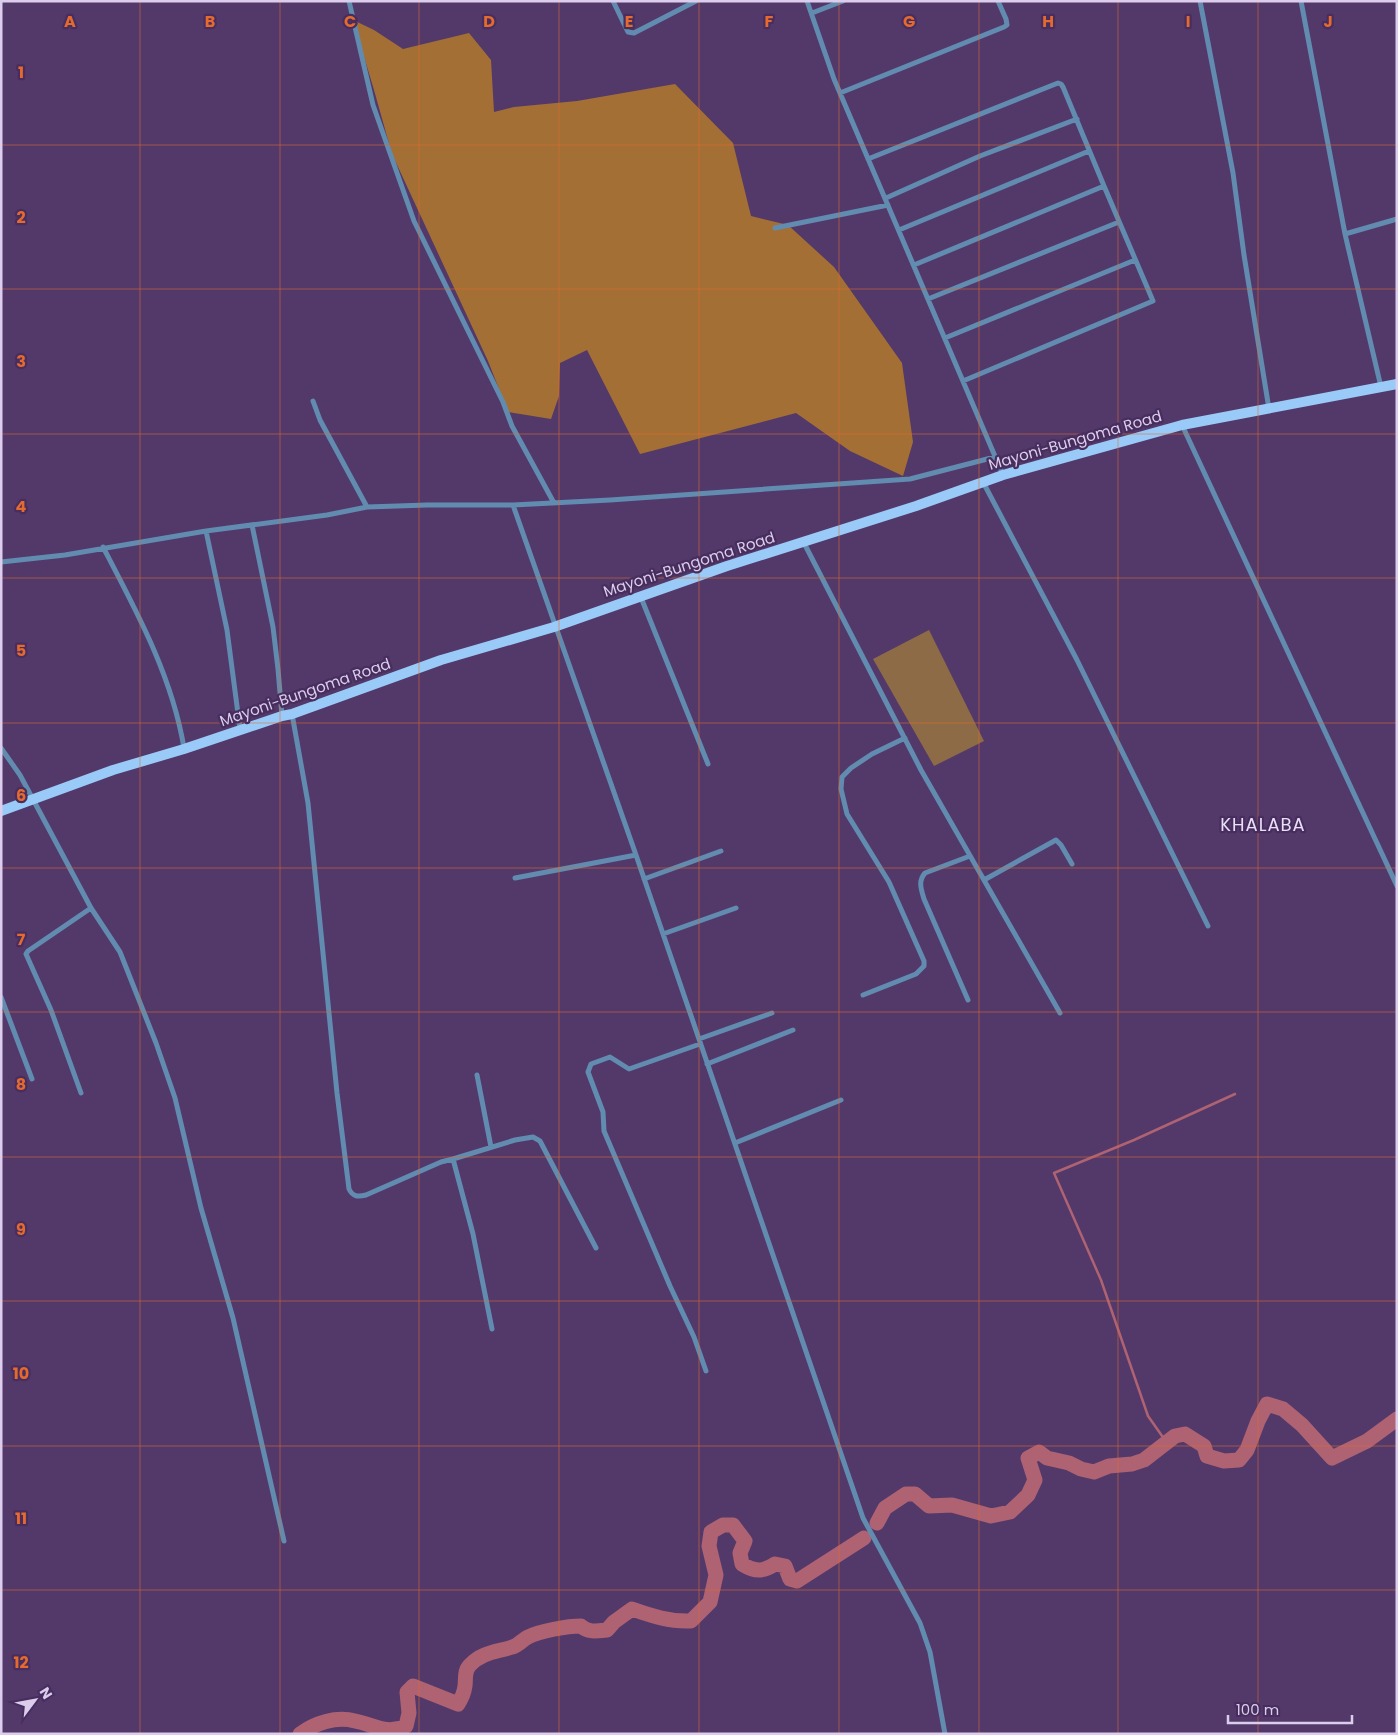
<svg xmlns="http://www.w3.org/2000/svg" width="1398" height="1735" viewBox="0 0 1398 1735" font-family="Poppins,sans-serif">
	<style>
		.green { fill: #8e6b47 }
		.forest { fill: #a46f35 }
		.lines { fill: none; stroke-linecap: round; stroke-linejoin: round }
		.stream { stroke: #ae6272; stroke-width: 2.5 }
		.river { stroke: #ae6272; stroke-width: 15 }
		.street { stroke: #628bb0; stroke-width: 5 }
		.primary { stroke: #9acaf7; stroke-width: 10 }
		.grid { fill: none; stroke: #e66a2d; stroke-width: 1; stroke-opacity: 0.55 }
		.labels { text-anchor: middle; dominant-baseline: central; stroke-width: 4.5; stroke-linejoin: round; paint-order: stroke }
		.street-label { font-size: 15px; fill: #dbcdeb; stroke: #472e5f }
		.quarter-label { font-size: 18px; letter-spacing: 1px; fill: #eadff7; stroke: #472e5f }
		.grid-label { font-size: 16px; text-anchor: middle; font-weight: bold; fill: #e66a2d; stroke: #472e5f; stroke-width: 4.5; stroke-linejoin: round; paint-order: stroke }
	</style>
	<rect width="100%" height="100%" fill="#52396a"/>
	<path class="green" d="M 929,630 L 984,741 L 934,766 L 873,659 Z"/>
	<path class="forest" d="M 353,20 L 374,30 L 403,49 L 469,33 L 491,60 L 494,112 L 514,107 L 577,101 L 675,84 L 733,143 L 751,216 L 788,225 L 834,267 L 902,363 L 913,442 L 903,476 L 850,451 L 796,413 L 640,454 L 587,350 L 560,363 L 559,396 L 551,419 L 508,412 L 488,361 L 392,154 L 374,90 Z"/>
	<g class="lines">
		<path class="stream" d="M 1167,1443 L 1148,1416 L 1101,1280 L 1054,1173 L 1134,1140 L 1235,1094"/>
		<path class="river" d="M 877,1523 L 885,1508 L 906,1494 L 915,1494 L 929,1506 L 952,1505 L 991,1516 L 1010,1512 L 1028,1495 L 1035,1480 L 1028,1458 L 1039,1452 L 1047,1458 L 1069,1463 L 1081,1469 L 1094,1472 L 1109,1466 L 1132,1464 L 1144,1460 L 1175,1436 L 1185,1434 L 1204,1446 L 1207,1456 L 1224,1461 L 1239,1460 L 1247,1450 L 1258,1421 L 1267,1404 L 1283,1409 L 1302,1425 L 1332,1458 L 1367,1441 L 1397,1419
			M 300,1734 C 315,1723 336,1716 355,1721 C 375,1725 386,1735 406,1726 L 409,1713 L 407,1692 L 413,1686 L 458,1704 C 462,1698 464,1693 465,1686 C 466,1678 464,1671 470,1665 C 482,1652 497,1652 512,1647 C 518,1646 522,1640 528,1637 C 539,1631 568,1626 581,1626 C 588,1633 598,1631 607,1630 L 614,1622 L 632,1609 C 652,1616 670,1622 691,1621 L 710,1602 L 716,1575 L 709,1546 L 711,1532 L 723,1525 L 733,1525 L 745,1541 L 740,1553 L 742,1564 C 755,1572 763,1572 775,1564 L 785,1566 L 790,1579 L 797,1581 L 864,1538"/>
		<path class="street" d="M 349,1 L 373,105 L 414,221 L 503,402 L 512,426 L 554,503
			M 613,1 L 628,32 L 634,33 L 696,1
			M 807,1 L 834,79 L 1003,475
			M 1200,1 L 1233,173 L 1244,255 L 1269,409
			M 1301,1 L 1345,234
			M 812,13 L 843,1
			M 840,93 L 1004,27 L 1007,25 L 1006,19 L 998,1
			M 868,159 L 1058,83 L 1061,84 L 1063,87 L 1104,186 L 1153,301 L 963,381
			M 886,198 L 980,156 L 1077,119
			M 775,228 L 888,205
			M 899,230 L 1089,151
			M 914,265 L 1104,186
			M 928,299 L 1119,222
			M 945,338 L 1135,260
			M 1381,387 L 1345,234 L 1397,219
			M 313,401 L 320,420 L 367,507
			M 1182,425 L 1397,886
			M 983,482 L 1077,660 L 1208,926
			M 513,505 L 636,855 L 863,1518 L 920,1623 L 930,1652 L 945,1734
			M 252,525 L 273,627 L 278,669 L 282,716
			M 206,531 L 227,630 L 240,729
			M 804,543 L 921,770 L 1060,1013
			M 103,547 C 137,612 172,676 184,748
			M 1,562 L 65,555 L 206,531 L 327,515 L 367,507 L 427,505 L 513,505 L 610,500 L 910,479 L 995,457
			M 640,595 L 708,764
			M 292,714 L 308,803 L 337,1093 L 349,1189 C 353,1197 358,1197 366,1195 L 441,1162 L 453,1159 L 473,1234 L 492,1329
			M 1,748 L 20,775 L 91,908 L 120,952 L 156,1043 L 175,1098 L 201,1208 L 233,1318 L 284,1541
			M 515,878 L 636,855
			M 644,879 L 721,851
			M 984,880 L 1056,840 L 1061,845 L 1072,864
			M 663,934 L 736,908
			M 863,995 L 916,974 L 924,966 L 924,961 L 889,882 L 847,814 L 841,789 L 842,777 L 851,768 L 872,754 L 905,738
			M 1,997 L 32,1079
			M 968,1000 L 924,899 C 921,889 918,881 925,873 L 970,856
			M 699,1039 L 772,1013
			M 700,1044 L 629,1069 L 610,1057 L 591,1064 L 588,1072 L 603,1112 L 604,1131 L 670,1286 L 694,1337 L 706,1371
			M 707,1064 L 793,1030
			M 477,1075 L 491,1147
			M 81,1093 L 51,1010 L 26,954 L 28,951 L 91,908
			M 735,1143 L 841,1100
			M 453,1159 L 515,1140 L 533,1137 L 540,1141 L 596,1248"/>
		<path class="primary" d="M 1,811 L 113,770 L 184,749 L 282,716 L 292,714 L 441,660 L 554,627 L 727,566 L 916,506 L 1003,475 L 1182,425 L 1397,384"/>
	</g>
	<path class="grid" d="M 140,1 L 140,1734M 280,1 L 280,1734M 419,1 L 419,1734M 559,1 L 559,1734M 699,1 L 699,1734M 839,1 L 839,1734M 979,1 L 979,1734M 1118,1 L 1118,1734M 1258,1 L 1258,1734M 1,145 L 1397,145M 1,289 L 1397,289M 1,434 L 1397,434M 1,578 L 1397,578M 1,723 L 1397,723M 1,868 L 1397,868M 1,1012 L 1397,1012M 1,1157 L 1397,1157M 1,1301 L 1397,1301M 1,1446 L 1397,1446M 1,1590 L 1397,1590"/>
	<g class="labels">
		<g class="street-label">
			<text transform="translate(1075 440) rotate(-16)">Mayoni-Bungoma Road</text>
			<text transform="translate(689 564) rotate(-18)">Mayoni-Bungoma Road</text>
			<text transform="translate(305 692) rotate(-19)">Mayoni-Bungoma Road</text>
		</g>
		<g class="quarter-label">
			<text x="1263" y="824">KHALABA</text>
		</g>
	</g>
	<g class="grid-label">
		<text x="70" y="27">A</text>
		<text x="210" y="27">B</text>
		<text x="350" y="27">C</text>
		<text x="489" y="27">D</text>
		<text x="629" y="27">E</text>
		<text x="769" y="27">F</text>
		<text x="909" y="27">G</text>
		<text x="1048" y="27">H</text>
		<text x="1188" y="27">I</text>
		<text x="1328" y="27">J</text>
		<text x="21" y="78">1</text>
		<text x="21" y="223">2</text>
		<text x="21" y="367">3</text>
		<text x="21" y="512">4</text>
		<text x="21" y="656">5</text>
		<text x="21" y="801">6</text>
		<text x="21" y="945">7</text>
		<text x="21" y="1090">8</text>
		<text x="21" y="1235">9</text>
		<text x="21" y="1379">10</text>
		<text x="21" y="1524">11</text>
		<text x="21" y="1668">12</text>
	</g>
	<rect width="1398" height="1735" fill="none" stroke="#dbcdeb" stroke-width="5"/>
	<g transform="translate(35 1700) rotate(58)" stroke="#472e5f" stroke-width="4" paint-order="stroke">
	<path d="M0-4L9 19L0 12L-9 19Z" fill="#dbcdeb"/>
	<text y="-8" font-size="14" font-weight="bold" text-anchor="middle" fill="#dbcdeb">N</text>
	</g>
	<path d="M1228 1715v8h124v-8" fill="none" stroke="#dbcdeb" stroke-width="2.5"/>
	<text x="1236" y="1715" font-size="15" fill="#dbcdeb" stroke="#472e5f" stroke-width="4" paint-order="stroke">100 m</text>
</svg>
